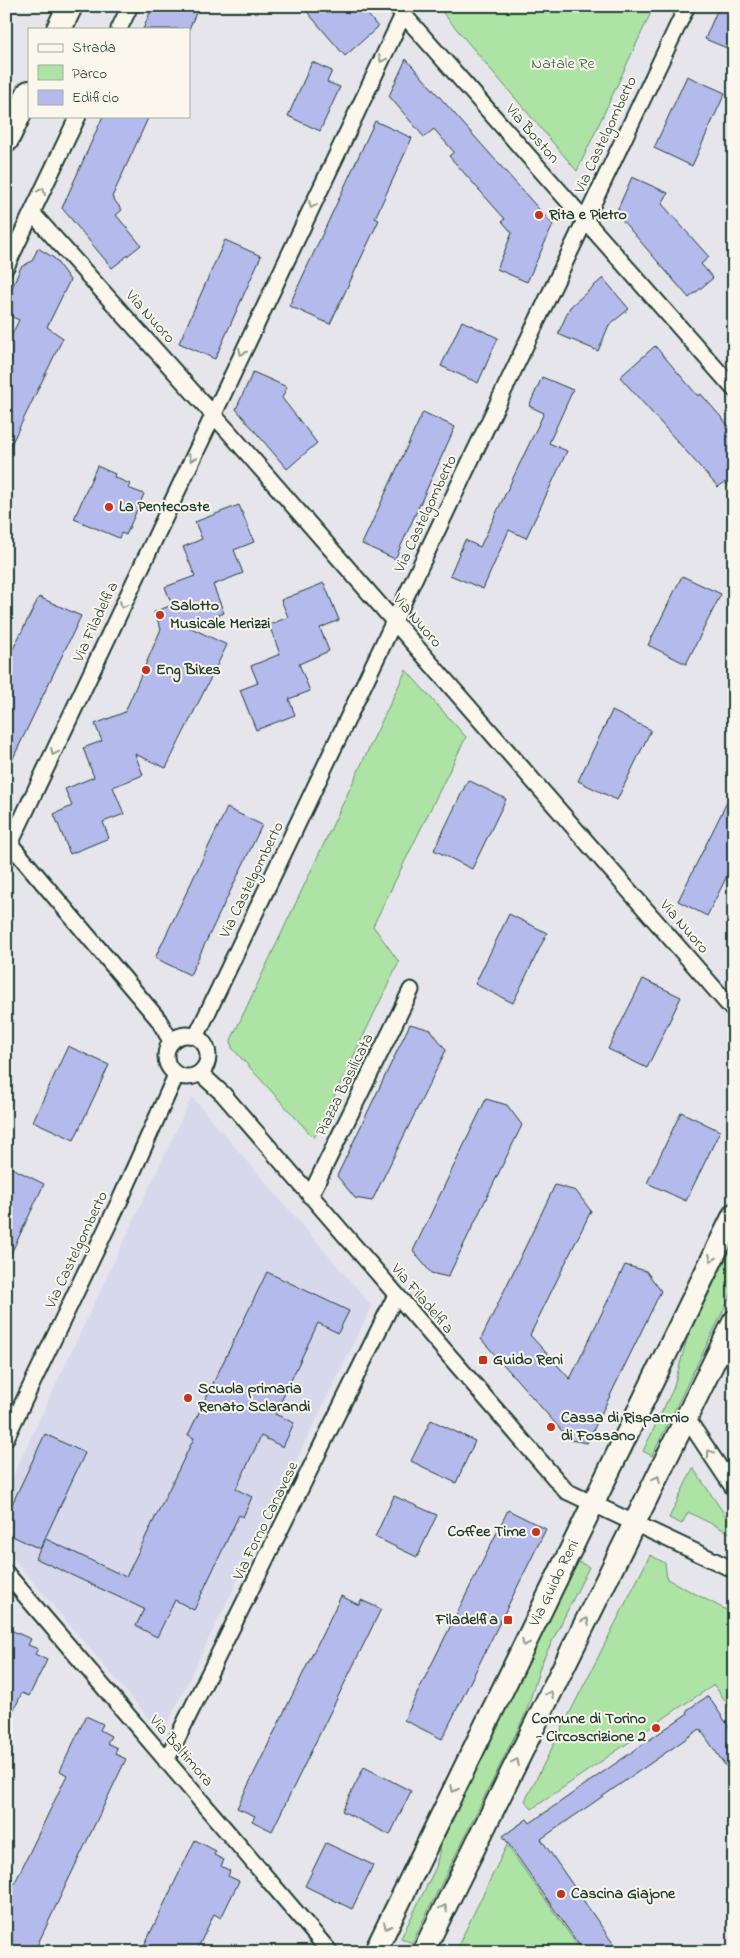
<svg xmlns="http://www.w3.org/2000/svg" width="740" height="1958" viewBox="0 0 740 1958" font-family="'Indie Flower',sans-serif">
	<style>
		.built { fill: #d7d8ec }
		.green { fill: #ade3a5; stroke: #66906c }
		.building { fill: #b4baec; stroke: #1f3d34 }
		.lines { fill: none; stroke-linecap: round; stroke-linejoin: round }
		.minor-casing { stroke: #1f3d34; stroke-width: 19 }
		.secondary-casing { stroke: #1f3d34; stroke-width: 25 }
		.primary-casing { stroke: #1f3d34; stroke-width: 28 }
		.minor { stroke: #fbf7ec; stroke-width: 15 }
		.secondary { stroke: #fbf7ec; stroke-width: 21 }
		.primary { stroke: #fbf7ec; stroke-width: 24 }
		.oneway { stroke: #8d9a90 }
		.poi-dot { fill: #c8321e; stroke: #fbf7ec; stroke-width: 2 }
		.labels { text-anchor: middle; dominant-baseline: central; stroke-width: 4; stroke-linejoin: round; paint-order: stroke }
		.park-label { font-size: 16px; fill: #3b5e4b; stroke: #fbf7ec }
		.street-label { font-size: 16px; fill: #1f3d34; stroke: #fbf7ec }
		.poi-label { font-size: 16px; font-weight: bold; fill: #1f3d34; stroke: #fbf7ec; text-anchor: start }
	</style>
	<rect width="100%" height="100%" fill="#e6e5ec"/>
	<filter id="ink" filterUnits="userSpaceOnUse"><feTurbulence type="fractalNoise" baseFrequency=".02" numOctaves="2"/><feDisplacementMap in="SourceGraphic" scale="10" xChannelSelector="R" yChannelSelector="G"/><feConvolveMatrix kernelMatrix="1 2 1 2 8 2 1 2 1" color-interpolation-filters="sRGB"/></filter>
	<g filter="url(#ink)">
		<path class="built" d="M 192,1097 L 372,1306 L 162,1734 L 6,1550 L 6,1490 Z"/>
		<path class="green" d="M 437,6 L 654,6 L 577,171 Z
			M 406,670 L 466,737 L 373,926 L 399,962 L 314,1138 L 232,1048 L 231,1040 Z
			M 734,1243 L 734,1289 L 652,1456 L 643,1451 L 673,1389 L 688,1335 Z
			M 693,1468 L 734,1528 L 734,1535 L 688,1512 L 682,1524 L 669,1518 Z
			M 650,1555 L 665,1563 L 667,1579 L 734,1614 L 734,1713 L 714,1685 L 680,1707 L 532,1809 L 525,1801 Z
			M 577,1561 L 589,1567 L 541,1664 L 526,1713 L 412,1943 L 401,1938 L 436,1867 L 443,1834 Z
			M 507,1845 L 582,1952 L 455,1952 Z"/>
		<path class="building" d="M 153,6 L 199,6 L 189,29 L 143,29 Z
			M 302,6 L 361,6 L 378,27 L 345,56 Z
			M 719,6 L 734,6 L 734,51 L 705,39 Z
			M 406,59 L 553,225 L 527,282 L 497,269 L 512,233 L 502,221 L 505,219 L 449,156 L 454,152 L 434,129 L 424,137 L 389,96 Z
			M 312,62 L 332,71 L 327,82 L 340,87 L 320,131 L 288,116 Z
			M 687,76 L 725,93 L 692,166 L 654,148 Z
			M 103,116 L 149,116 L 112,197 L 122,210 L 116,215 L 141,245 L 112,268 L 62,208 Z
			M 375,121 L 412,138 L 375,218 L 379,220 L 330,324 L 289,306 Z
			M 632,177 L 668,193 L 662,204 L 709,257 L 701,264 L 713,278 L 689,298 L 616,213 Z
			M 225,240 L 261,256 L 215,359 L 179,343 Z
			M 38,248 L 54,258 L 70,280 L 47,327 L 63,338 L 6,455 L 6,347 L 19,320 L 6,314 L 6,302 L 21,267 L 32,261 Z
			M 603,278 L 629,309 L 609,325 L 598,351 L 558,334 L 570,307 Z
			M 462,321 L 498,338 L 478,383 L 441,366 Z
			M 655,346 L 698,396 L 701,394 L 734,432 L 734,492 L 725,482 L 718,487 L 620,377 Z
			M 253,372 L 287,387 L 282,398 L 317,443 L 287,469 L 236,409 Z
			M 542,377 L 573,390 L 549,443 L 567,451 L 526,538 L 509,530 L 483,589 L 450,575 L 465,540 L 480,547 L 544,413 L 529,406 Z
			M 423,412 L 455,427 L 395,559 L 362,544 Z
			M 97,466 L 115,474 L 114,477 L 130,484 L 128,488 L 144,494 L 126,535 L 121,533 L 119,538 L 74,519 Z
			M 239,505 L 254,542 L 234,550 L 243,573 L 213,585 L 224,613 L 189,627 L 227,645 L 166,768 L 135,754 L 143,775 L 113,787 L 124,814 L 103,822 L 109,838 L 70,854 L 54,814 L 72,806 L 65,789 L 94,777 L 83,748 L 102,741 L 95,724 L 125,712 L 161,629 L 154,612 L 172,605 L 165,587 L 195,576 L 183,547 L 202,539 L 195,522 Z
			M 682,576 L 721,594 L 686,664 L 648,645 Z
			M 324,583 L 339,620 L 320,628 L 329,651 L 299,664 L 310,691 L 289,699 L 295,715 L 256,730 L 240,690 L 258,683 L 251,666 L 280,654 L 269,625 L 288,617 L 281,600 Z
			M 39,597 L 81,616 L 6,773 L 6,663 Z
			M 612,711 L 651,730 L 617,800 L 578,781 Z
			M 468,780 L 506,799 L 472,869 L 434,850 Z
			M 734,788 L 734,862 L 707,916 L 678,901 Z
			M 227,808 L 262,825 L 190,975 L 155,958 Z
			M 509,914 L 547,933 L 513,1003 L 475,984 Z
			M 643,979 L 681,997 L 647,1068 L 608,1049 Z
			M 410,1024 L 431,1030 L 446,1050 L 372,1201 L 355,1198 L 337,1176 Z
			M 68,1046 L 109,1065 L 74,1140 L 33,1121 Z
			M 486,1099 L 507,1105 L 522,1125 L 448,1277 L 431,1273 L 413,1251 Z
			M 681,1112 L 720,1131 L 686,1201 L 647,1183 Z
			M 6,1165 L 44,1184 L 6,1264 Z
			M 555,1185 L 576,1191 L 591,1211 L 530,1335 L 570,1379 L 625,1265 L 646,1271 L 661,1291 L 587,1443 L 570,1440 L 481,1339 Z
			M 267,1272 L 349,1311 L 338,1333 L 318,1323 L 275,1414 L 294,1423 L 283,1447 L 261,1436 L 236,1489 L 252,1497 L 243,1517 L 239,1515 L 194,1610 L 175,1600 L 157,1637 L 136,1626 L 144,1609 L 35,1558 L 46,1539 L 126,1577 L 194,1438 L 188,1435 Z
			M 431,1420 L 475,1441 L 456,1483 L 411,1461 Z
			M 45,1434 L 85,1453 L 40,1549 L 6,1533 L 6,1517 Z
			M 394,1496 L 437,1515 L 417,1557 L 375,1537 Z
			M 508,1510 L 546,1529 L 442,1739 L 404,1720 Z
			M 341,1596 L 359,1605 L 361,1600 L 381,1609 L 272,1831 L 252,1821 L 255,1816 L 237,1808 Z
			M 6,1628 L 31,1639 L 28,1645 L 38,1649 L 35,1654 L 47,1660 L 29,1696 L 22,1693 L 6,1726 Z
			M 708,1696 L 734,1734 L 734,1778 L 700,1729 L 541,1839 L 619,1952 L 584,1952 L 503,1836 L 527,1819 L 530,1823 L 688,1713 L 687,1710 Z
			M 86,1716 L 103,1724 L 100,1730 L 111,1736 L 107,1743 L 117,1748 L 115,1754 L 126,1759 L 34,1952 L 6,1952 L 6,1901 L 67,1775 L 60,1771 Z
			M 364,1767 L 411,1791 L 390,1835 L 342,1811 Z
			M 195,1840 L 216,1851 L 214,1855 L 224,1860 L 221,1866 L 230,1871 L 228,1876 L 239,1881 L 221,1918 L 214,1914 L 196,1952 L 141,1952 Z
			M 326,1843 L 373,1865 L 352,1909 L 305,1886 Z"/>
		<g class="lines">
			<defs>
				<path id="minor" d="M 396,6 L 734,389
					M 119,29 L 130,6
					M 32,213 L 228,431 L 734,1011
					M 6,267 L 78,116
					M 6,839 L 158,1019 L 171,1041
					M 10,844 L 403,15
					M166 1056a21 21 0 1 1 42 0a21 21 0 1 1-42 0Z
					M 196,1037 L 687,6
					M 200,1073 L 223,1094 L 566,1491 L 734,1570
					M 310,1196 L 411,990
					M 686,1417 L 734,1489
					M 6,1438 L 121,1198 L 176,1075
					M 6,1573 L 330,1952
					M 166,1761 L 396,1295"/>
				<g id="secondary">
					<path id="s1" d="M 375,1952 L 734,1214"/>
					<path d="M 423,1952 L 734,1321"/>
				</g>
				<path id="primary" d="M 59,29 L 70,6
					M 6,140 L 29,93"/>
			</defs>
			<use href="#minor" class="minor-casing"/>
			<use href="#secondary" class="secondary-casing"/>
			<use href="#primary" class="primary-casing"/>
			<use href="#minor" class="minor"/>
			<use href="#secondary" class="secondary"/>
			<use href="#primary" class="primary"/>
		</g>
		<defs><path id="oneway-chevron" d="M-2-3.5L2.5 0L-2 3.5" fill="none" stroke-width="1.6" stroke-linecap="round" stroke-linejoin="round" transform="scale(1.25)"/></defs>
		<g class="oneway">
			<use href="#oneway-chevron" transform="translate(382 59) rotate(115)"/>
			<use href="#oneway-chevron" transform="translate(42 191) rotate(-65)"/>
			<use href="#oneway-chevron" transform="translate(312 205) rotate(115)"/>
			<use href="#oneway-chevron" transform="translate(242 352) rotate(115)"/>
			<use href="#oneway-chevron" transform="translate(192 458) rotate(115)"/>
			<use href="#oneway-chevron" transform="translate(123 605) rotate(115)"/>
			<use href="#oneway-chevron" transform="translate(54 752) rotate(115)"/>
			<use href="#oneway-chevron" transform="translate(712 1258) rotate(116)"/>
			<use href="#oneway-chevron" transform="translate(710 1453) rotate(-124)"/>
			<use href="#oneway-chevron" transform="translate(657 1479) rotate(-64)"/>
			<use href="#oneway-chevron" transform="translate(586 1621) rotate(-64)"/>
			<use href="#oneway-chevron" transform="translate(525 1643) rotate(116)"/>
			<use href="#oneway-chevron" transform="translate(550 1694) rotate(-64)"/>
			<use href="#oneway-chevron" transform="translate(516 1762) rotate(-64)"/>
			<use href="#oneway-chevron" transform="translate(454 1789) rotate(116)"/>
			<use href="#oneway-chevron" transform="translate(444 1908) rotate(-64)"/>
			<use href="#oneway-chevron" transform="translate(387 1926) rotate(116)"/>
		</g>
	</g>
	<g class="poi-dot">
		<circle cx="539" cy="215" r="5"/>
		<circle cx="109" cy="507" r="5"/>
		<circle cx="160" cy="615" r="5"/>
		<circle cx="146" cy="670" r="5"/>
		<rect x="478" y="1355" width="10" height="10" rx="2.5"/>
		<circle cx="188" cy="1398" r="5"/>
		<circle cx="551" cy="1427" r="5"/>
		<circle cx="536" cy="1532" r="5"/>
		<rect x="503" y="1615" width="10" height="10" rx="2.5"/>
		<circle cx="656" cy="1728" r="5"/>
		<circle cx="561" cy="1894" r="5"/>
	</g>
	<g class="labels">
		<g class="park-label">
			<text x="563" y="64">Natale Re</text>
		</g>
		<g class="street-label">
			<text transform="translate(532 134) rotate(49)">Via Boston</text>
			<text transform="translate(606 135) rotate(-65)">Via Castelgomberto</text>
			<text transform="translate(150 317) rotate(48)">Via Nuoro</text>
			<text transform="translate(426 514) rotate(-65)">Via Castelgomberto</text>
			<text transform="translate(417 621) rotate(49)">Via Nuoro</text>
			<text transform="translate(96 622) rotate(-65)">Via Filadelfia</text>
			<text transform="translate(252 880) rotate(-64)">Via Castelgomberto</text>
			<text transform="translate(684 927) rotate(49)">Via Nuoro</text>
			<text transform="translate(345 1085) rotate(-64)">Piazza Basilicata</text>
			<text transform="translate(77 1250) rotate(-65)">Via Castelgomberto</text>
			<text transform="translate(422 1299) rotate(49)">Via Filadelfia</text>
			<text transform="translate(266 1521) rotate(-64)">Via Forno Canavese</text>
			<text stroke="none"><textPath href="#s1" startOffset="410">Via Guido Reni</textPath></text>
			<text transform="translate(181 1751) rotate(49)">Via Baltimora</text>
		</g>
		<g class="poi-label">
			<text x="549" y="215">Rita e Pietro</text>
			<text x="119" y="507">La Pentecoste</text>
			<text x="170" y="606">Salotto<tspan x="170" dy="18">Musicale Merizzi</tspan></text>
			<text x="156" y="670">Eng Bikes</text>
			<text x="493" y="1360">Guido Reni</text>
			<text x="198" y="1389">Scuola primaria<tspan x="198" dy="18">Renato Sclarandi</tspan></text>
			<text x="561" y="1418">Cassa di Risparmio<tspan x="561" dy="18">di Fossano</tspan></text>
			<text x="526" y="1532" text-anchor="end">Coffee Time</text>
			<text x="498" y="1620" text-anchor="end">Filadelfia</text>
			<text x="646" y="1719" text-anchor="end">Comune di Torino<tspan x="646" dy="18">- Circoscrizione 2</tspan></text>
			<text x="571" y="1894">Cascina Giajone</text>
		</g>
	</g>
	<rect width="740" height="1958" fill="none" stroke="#fbf7ec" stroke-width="25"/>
	<rect x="12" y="12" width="715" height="1933" fill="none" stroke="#1f3d34" stroke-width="2" filter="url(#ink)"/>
	<rect x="28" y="28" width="162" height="90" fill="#fbf7ec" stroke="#a3ada2"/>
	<rect x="38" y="44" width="25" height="8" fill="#fbf7ec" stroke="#a3ada2"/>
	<text x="72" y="52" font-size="15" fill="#1f3d34">Strada</text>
	<rect x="38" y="65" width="25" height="15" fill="#ade3a5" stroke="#a3ada2"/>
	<text x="72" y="78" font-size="15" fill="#1f3d34">Parco</text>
	<rect x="38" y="90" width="25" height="15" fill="#b4baec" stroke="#a3ada2"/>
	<text x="72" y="102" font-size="15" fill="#1f3d34">Edificio</text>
</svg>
